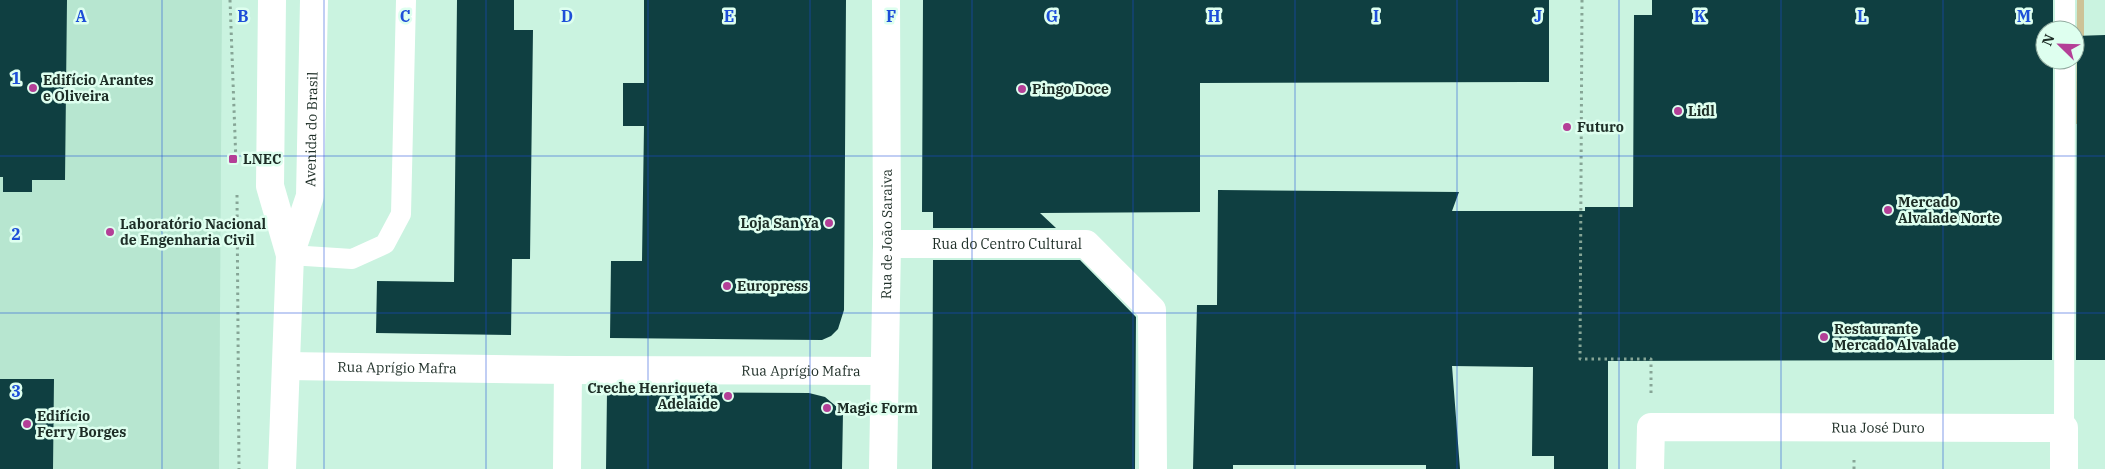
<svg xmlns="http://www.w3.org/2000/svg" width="2105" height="469" viewBox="0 0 2105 469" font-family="'IBM Plex Serif',serif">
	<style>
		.built { fill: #b7e6d0 }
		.green { fill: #cdc397 }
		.building { fill: #0f3f41 }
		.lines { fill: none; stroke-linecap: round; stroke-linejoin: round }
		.path { stroke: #86a596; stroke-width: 3; stroke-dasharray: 2.5 4; stroke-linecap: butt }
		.service { stroke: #fff; stroke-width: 20 }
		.minor { stroke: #fff; stroke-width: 28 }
		.secondary { stroke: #fff; stroke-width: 28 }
		.grid { fill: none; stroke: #1d4ed8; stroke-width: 1; stroke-opacity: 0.55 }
		.poi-dot { fill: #b43f97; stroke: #deffef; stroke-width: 2 }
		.labels { text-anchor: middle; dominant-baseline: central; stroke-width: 5; stroke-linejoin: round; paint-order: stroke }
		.poi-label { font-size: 14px; font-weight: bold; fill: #1d2d26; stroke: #deffef; text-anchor: start }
		.street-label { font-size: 14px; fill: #1d2d26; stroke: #deffef }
		.grid-label { font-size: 16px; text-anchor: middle; font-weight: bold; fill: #1d4ed8; stroke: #deffef; stroke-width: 5; stroke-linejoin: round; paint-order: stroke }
	</style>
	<rect width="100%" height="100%" fill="#caf3e0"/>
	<path class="built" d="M 0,0 L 222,0 L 219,469 L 0,469 Z"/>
	<path class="green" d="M 2077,0 L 2084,0 L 2084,124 L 2076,124 Z"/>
	<path class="building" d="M 0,0 L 67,0 L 65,180 L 32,180 L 32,192 L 3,192 L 3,177 L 0,177 Z
		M 457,0 L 514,0 L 514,30 L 533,30 L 530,259 L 512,259 L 511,335 L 376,333 L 377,281 L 454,282 Z
		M 644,0 L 846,0 L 844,310 L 838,329 L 831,336 L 822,340 L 610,338 L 611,261 L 642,261 L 644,126 L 623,126 L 623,83 L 644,83 Z
		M 923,0 L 1549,0 L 1549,82 L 1200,83 L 1200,212 L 1040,213 L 1056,228 L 933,228 L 933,212 L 922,212 Z
		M 1652,0 L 2053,0 L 2053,30 L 2045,30 L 2045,60 L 2053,60 L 2052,360 L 1608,361 L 1608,469 L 1554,469 L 1554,456 L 1532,456 L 1533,367 L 1452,366 L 1460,469 L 1426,469 L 1426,465 L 1233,465 L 1233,469 L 1193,469 L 1197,305 L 1217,305 L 1218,190 L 1459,192 L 1452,211 L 1585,211 L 1585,207 L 1633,207 L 1634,15 L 1652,15 Z
		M 2105,35 L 2105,360 L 2076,360 L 2077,60 L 2075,36 Z
		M 933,260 L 1080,260 L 1136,317 L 1135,469 L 932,469 Z
		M 0,379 L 54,379 L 53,469 L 0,469 Z
		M 607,392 L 809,393 L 825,397 L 843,412 L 842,469 L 606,469 Z"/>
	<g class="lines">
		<path class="path" d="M 230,0 L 236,163
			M 1582,0 L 1580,359 L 1651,359 L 1651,396
			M 237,195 L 239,469
			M 1854,469 L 1854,460"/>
		<path class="service" d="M 2065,30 L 2065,0
			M 290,255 L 352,259 L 385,244 L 401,214 L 406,0
			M 2064,428 L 2065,60"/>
		<g class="minor">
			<path id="s1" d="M 887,244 L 1086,244 L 1152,310 L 1153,469"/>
			<path id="s2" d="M 286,366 L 568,370 L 884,371"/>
			<path d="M 567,469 L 568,370"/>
			<path id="s3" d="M 883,469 L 887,244 L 886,0"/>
			<path id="s4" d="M 1650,469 L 1651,427 L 2064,428 L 2064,469"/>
		</g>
		<g class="secondary">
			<path d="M 272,0 L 270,186 L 290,255 L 282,469"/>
			<path id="s5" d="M 290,255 L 310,196 L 314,0"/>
		</g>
	</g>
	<path class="grid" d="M 162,0 L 162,469M 324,0 L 324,469M 486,0 L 486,469M 648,0 L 648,469M 810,0 L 810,469M 972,0 L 972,469M 1133,0 L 1133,469M 1295,0 L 1295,469M 1457,0 L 1457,469M 1619,0 L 1619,469M 1781,0 L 1781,469M 1943,0 L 1943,469M 0,156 L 2105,156M 0,313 L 2105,313"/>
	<g class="poi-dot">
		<circle cx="33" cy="88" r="5"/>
		<circle cx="1022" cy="89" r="5"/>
		<circle cx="1678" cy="111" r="5"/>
		<circle cx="1567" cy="127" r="5"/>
		<rect x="228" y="154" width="10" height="10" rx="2.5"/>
		<circle cx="1888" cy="210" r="5"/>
		<circle cx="829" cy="223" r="5"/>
		<circle cx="110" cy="232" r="5"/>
		<circle cx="727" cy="286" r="5"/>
		<circle cx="1824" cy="337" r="5"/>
		<circle cx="728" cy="396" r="5"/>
		<circle cx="827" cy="408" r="5"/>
		<circle cx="27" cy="424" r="5"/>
	</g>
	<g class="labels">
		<g class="poi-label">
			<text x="43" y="80">Edifício Arantes<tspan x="43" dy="16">e Oliveira</tspan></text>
			<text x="1032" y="89">Pingo Doce</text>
			<text x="1688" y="111">Lidl</text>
			<text x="1577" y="127">Futuro</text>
			<text x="243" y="159">LNEC</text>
			<text x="1898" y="202">Mercado<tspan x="1898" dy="16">Alvalade Norte</tspan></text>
			<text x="819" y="223" text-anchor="end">Loja San Ya</text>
			<text x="120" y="224">Laboratório Nacional<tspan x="120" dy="16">de Engenharia Civil</tspan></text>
			<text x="737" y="286">Europress</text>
			<text x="1834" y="329">Restaurante<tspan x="1834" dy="16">Mercado Alvalade</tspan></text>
			<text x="718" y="388" text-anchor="end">Creche Henriqueta<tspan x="718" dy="16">Adelaide</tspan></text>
			<text x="837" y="408">Magic Form</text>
			<text x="37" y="416">Edifício<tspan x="37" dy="16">Ferry Borges</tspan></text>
		</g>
		<g class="street-label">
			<text stroke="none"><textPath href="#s5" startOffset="129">Avenida do Brasil</textPath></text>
			<text stroke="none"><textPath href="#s3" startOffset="235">Rua de João Saraiva</textPath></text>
			<text stroke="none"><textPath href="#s1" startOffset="120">Rua do Centro Cultural</textPath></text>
			<text stroke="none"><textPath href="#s2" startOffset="111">Rua Aprígio Mafra</textPath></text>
			<text stroke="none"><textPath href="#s2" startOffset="515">Rua Aprígio Mafra</textPath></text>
			<text stroke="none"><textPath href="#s4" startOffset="269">Rua José Duro</textPath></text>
		</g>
	</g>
	<g class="grid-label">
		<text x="81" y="22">A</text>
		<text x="243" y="22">B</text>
		<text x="405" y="22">C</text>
		<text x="567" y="22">D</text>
		<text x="729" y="22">E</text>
		<text x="891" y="22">F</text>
		<text x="1052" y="22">G</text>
		<text x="1214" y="22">H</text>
		<text x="1376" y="22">I</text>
		<text x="1538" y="22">J</text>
		<text x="1700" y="22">K</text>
		<text x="1862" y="22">L</text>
		<text x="2024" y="22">M</text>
		<text x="16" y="84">1</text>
		<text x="16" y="240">2</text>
		<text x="16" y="397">3</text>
	</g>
	<g transform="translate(2060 45) rotate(293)"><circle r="24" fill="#deffef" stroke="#91ab9f"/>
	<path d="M0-4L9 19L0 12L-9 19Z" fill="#b43f97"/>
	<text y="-8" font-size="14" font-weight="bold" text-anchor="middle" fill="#1d2d26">N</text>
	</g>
</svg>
